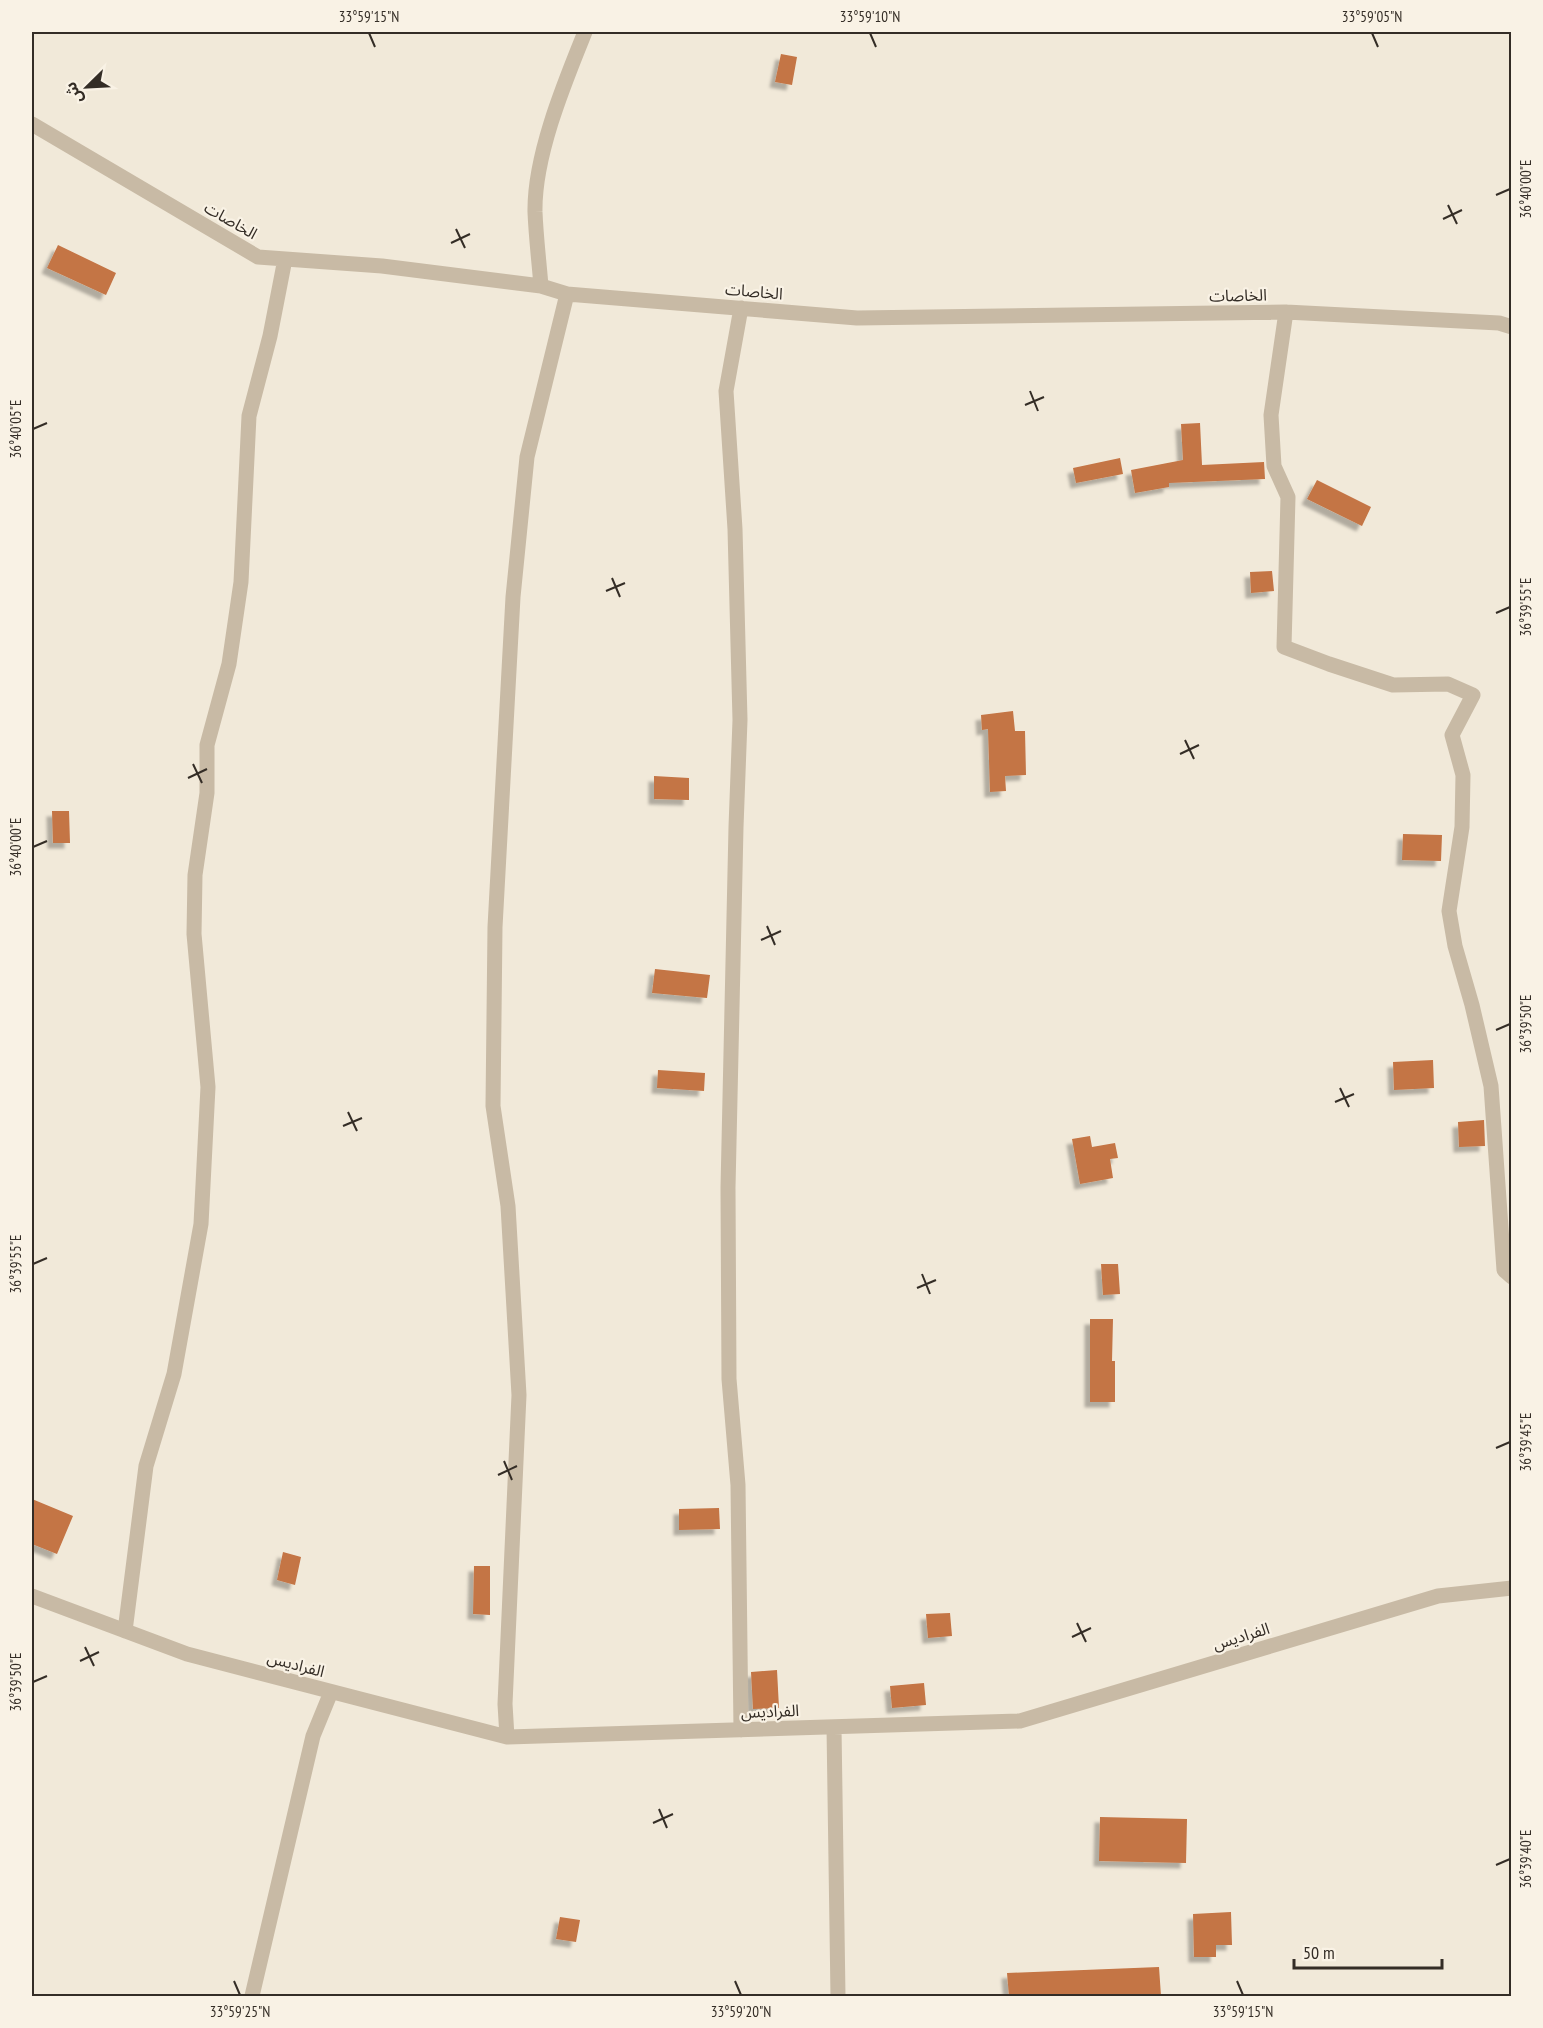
<svg xmlns="http://www.w3.org/2000/svg" width="1543" height="2028" viewBox="0 0 1543 2028" font-family="'PT Sans Narrow','Noto Sans Arabic',sans-serif">
	<style>
		.building { fill: #c47444; filter: url(#shadow) }
		.lines { fill: none; stroke-linecap: round; stroke-linejoin: round }
		.minor { stroke: #c8baa5; stroke-width: 15 }
		.ticks { fill: none; stroke: #342d26; stroke-width: 2 }
		.labels { text-anchor: middle; dominant-baseline: central; stroke-width: 4.5; stroke-linejoin: round; paint-order: stroke }
		.street-label { font-size: 16px; fill: #342d26; stroke: #f9f2e5 }
		.neatline { fill: none; stroke: #342d26; stroke-width: 2 }
		.ticks-label { font-size: 15px; text-anchor: middle; fill: #342d26 }
	</style>
	<defs>
		<filter id="shadow"><feDropShadow dx="-5.5" dy="5.5" stdDeviation="1.5" flood-color="#0004"/></filter>
	</defs>
	<rect width="100%" height="100%" fill="#f1e9d9"/>
	<path class="building" d="M 781,54 L 797,57 L 792,85 L 775,82 Z
		M 58,245 L 116,273 L 106,295 L 47,268 Z
		M 1200,423 L 1202,465 L 1264,462 L 1265,479 L 1169,483 L 1169,487 L 1135,493 L 1131,470 L 1183,460 L 1181,424 Z
		M 1120,458 L 1123,474 L 1076,483 L 1073,468 Z
		M 1317,480 L 1371,507 L 1362,526 L 1307,499 Z
		M 1272,571 L 1274,591 L 1251,593 L 1250,572 Z
		M 1013,711 L 1015,731 L 1025,731 L 1026,775 L 1005,776 L 1006,791 L 990,792 L 988,729 L 982,730 L 981,715 Z
		M 654,776 L 689,778 L 689,800 L 654,799 Z
		M 52,811 L 69,811 L 70,843 L 53,843 Z
		M 1403,834 L 1442,835 L 1441,861 L 1402,860 Z
		M 655,969 L 710,975 L 707,998 L 652,993 Z
		M 1433,1060 L 1434,1088 L 1394,1090 L 1393,1062 Z
		M 658,1070 L 705,1073 L 704,1091 L 657,1088 Z
		M 1484,1120 L 1485,1146 L 1459,1147 L 1458,1122 Z
		M 1090,1136 L 1092,1147 L 1115,1143 L 1118,1158 L 1110,1159 L 1113,1178 L 1080,1184 L 1072,1139 Z
		M 1101,1264 L 1118,1264 L 1120,1294 L 1103,1295 Z
		M 1090,1319 L 1113,1319 L 1112,1361 L 1115,1361 L 1115,1402 L 1090,1402 Z
		M 32,1499 L 73,1516 L 57,1554 L 32,1544 Z
		M 719,1508 L 720,1529 L 679,1530 L 679,1509 Z
		M 283,1552 L 301,1557 L 295,1585 L 277,1580 Z
		M 474,1566 L 490,1566 L 490,1615 L 473,1614 Z
		M 950,1613 L 952,1636 L 928,1638 L 926,1614 Z
		M 777,1670 L 779,1708 L 753,1709 L 751,1672 Z
		M 924,1683 L 926,1705 L 892,1708 L 890,1686 Z
		M 1100,1817 L 1187,1819 L 1186,1863 L 1099,1861 Z
		M 1231,1912 L 1232,1945 L 1216,1945 L 1216,1957 L 1194,1957 L 1193,1914 Z
		M 560,1917 L 580,1920 L 576,1942 L 556,1939 Z
		M 1159,1967 L 1161,1996 L 1009,1996 L 1007,1973 Z"/>
	<g class="lines">
		<path class="minor" d="M 32,124 L 258,257 L 382,266 L 541,286 L 567,294 L 857,318 L 1286,312 L 1499,323 L 1512,327
			M 541,286 C 539,261 536,237 535,212 C 534,156 564,84 585,32
			M 1286,312 L 1271,415 L 1274,466 L 1288,497 L 1284,647 L 1329,664 L 1393,685 L 1448,684 L 1473,695 L 1452,735 L 1463,775 L 1462,827 L 1449,911 L 1455,946 L 1472,1005 L 1491,1086 L 1504,1270 L 1512,1277
			M 32,1596 L 187,1654 L 507,1737 L 1020,1721 L 1438,1596 L 1512,1588
			M 125,1631 L 146,1466 L 174,1374 L 201,1224 L 208,1087 L 194,934 L 195,875 L 207,793 L 207,745 L 229,664 L 241,582 L 249,416 L 270,336 L 285,259
			M 834,1727 L 838,1996
			M 741,1730 L 738,1485 L 729,1379 L 728,1188 L 736,827 L 740,720 L 735,529 L 726,391 L 741,308
			M 507,1737 L 505,1704 L 519,1395 L 508,1206 L 493,1106 L 495,927 L 513,597 L 527,457 L 567,294
			M 252,1996 L 313,1736 L 331,1692"/>
	</g>
	<path class="ticks" d="M 369,33 L 375,47M 870,33 L 876,47M 1372,33 L 1378,47M 1496,195 L 1510,189M 1448,205 L 1457,224M 1443,219 L 1462,210M 456,229 L 465,248M 451,243 L 470,234M 1030,391 L 1038,411M 1025,405 L 1044,397M 33,429 L 47,423M 612,578 L 620,597M 606,591 L 625,583M 1496,613 L 1510,607M 1185,740 L 1194,759M 1180,754 L 1199,745M 193,764 L 202,783M 188,778 L 207,769M 33,847 L 47,841M 767,926 L 775,945M 761,940 L 781,931M 1496,1030 L 1510,1024M 1340,1088 L 1349,1107M 1335,1102 L 1354,1094M 348,1112 L 357,1131M 343,1126 L 362,1118M 33,1264 L 47,1258M 922,1274 L 930,1294M 917,1288 L 936,1280M 1496,1448 L 1510,1442M 504,1461 L 512,1480M 498,1475 L 517,1466M 1077,1623 L 1086,1642M 1072,1637 L 1091,1628M 85,1647 L 94,1666M 80,1661 L 99,1652M 33,1682 L 47,1676M 659,1809 L 667,1828M 653,1823 L 673,1814M 1496,1865 L 1510,1859M 234,1981 L 240,1995M 735,1981 L 741,1995M 1237,1981 L 1243,1995"/>
	<g class="labels">
		<g class="street-label">
			<text transform="translate(231 220) rotate(30)">الخاصات</text>
			<text transform="translate(754 291) rotate(5)">الخاصات</text>
			<text transform="translate(1238 295) rotate(-1)">الخاصات</text>
			<text transform="translate(1241 1636) rotate(-17)">الفراديس</text>
			<text transform="translate(296 1664) rotate(15)">الفراديس</text>
			<text transform="translate(770 1711) rotate(-2)">الفراديس</text>
		</g>
	</g>
	<rect width="1543" height="2028" fill="none" stroke="#f9f2e5" stroke-width="66"/>
	<g transform="translate(87 87) rotate(246)" stroke="#f9f2e5" stroke-width="4.5" paint-order="stroke">
	<path d="M0-4.5L10 22L0 15L-10 22Z" fill="#342d26"/>
	<text y="-9" font-size="16" font-weight="bold" text-anchor="middle" fill="#342d26">ش</text>
	</g>
	<path d="M1294 1959v9h148v-9" fill="none" stroke="#342d26" stroke-width="3"/>
	<text x="1303" y="1959" font-size="18" fill="#342d26" stroke="#f9f2e5" stroke-width="4.5" paint-order="stroke">50 m</text>
	<rect x="33" y="33" width="1477" height="1962" class="neatline"/>
	<g class="ticks-label">
		<text x="369" y="22">33°59'15"N</text>
		<text x="870" y="22">33°59'10"N</text>
		<text x="1372" y="22">33°59'05"N</text>
		<text transform="translate(1526 189) rotate(-90)" y="5">36°40'00"E</text>
		<text transform="translate(16 429) rotate(-90)" y="5">36°40'05"E</text>
		<text transform="translate(1526 607) rotate(-90)" y="5">36°39'55"E</text>
		<text transform="translate(16 847) rotate(-90)" y="5">36°40'00"E</text>
		<text transform="translate(1526 1024) rotate(-90)" y="5">36°39'50"E</text>
		<text transform="translate(16 1264) rotate(-90)" y="5">36°39'55"E</text>
		<text transform="translate(1526 1442) rotate(-90)" y="5">36°39'45"E</text>
		<text transform="translate(16 1682) rotate(-90)" y="5">36°39'50"E</text>
		<text transform="translate(1526 1859) rotate(-90)" y="5">36°39'40"E</text>
		<text x="240" y="2017">33°59'25"N</text>
		<text x="741" y="2017">33°59'20"N</text>
		<text x="1243" y="2017">33°59'15"N</text>
	</g>
</svg>
